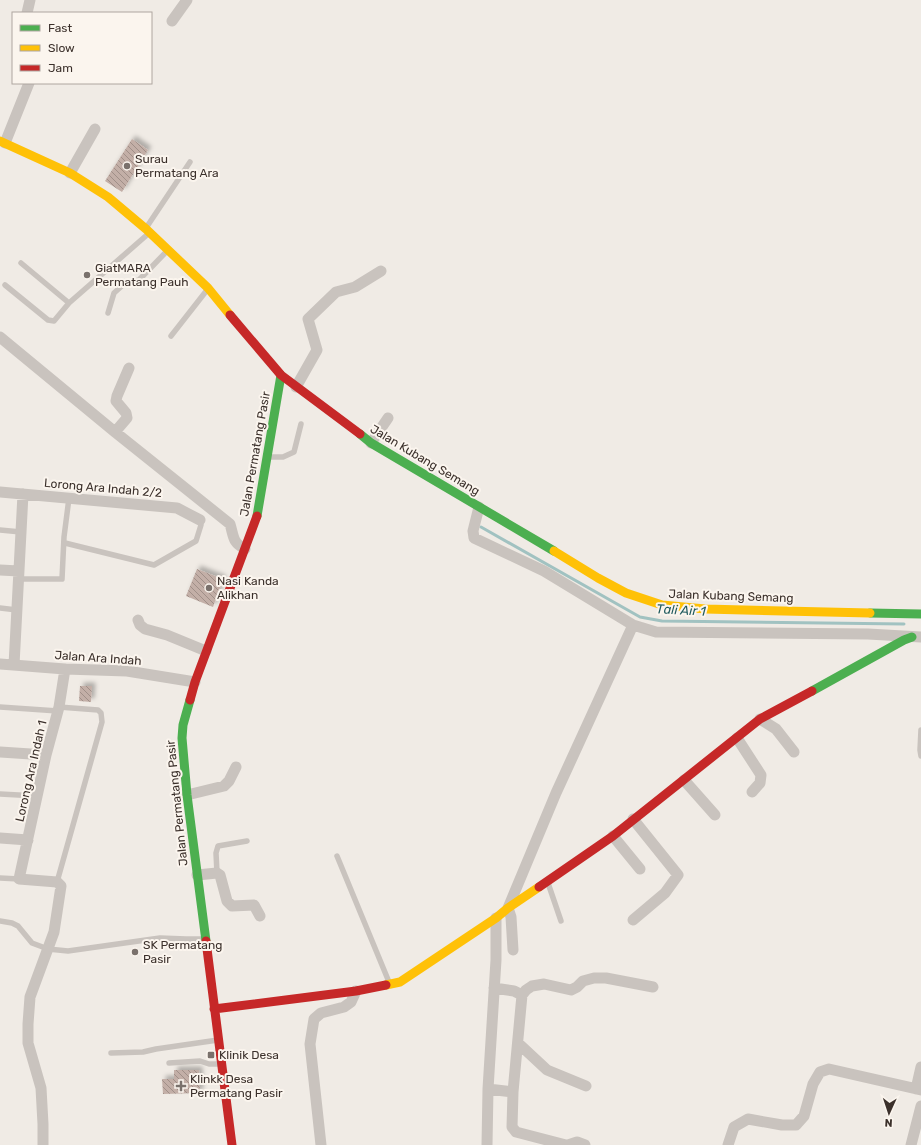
<svg xmlns="http://www.w3.org/2000/svg" width="921" height="1145" viewBox="0 0 921 1145" font-family="Rubik,sans-serif">
	<style>
		.lines { fill: none; stroke-linecap: round; stroke-linejoin: round }
		.stream { stroke: #a1c2c1; stroke-width: 3 }
		.building { fill: url(#building-back-hatch); filter: url(#shadow) }
		.lane { stroke: #c9c3be; stroke-width: 5.5 }
		.street { stroke: #c9c3be; stroke-width: 11 }
		.fast { stroke: #4caf50; stroke-width: 9 }
		.slow { stroke: #ffc107; stroke-width: 9 }
		.jam { stroke: #c62828; stroke-width: 9 }
		.poi-dot { fill: #7a716c; stroke: #fbf5ee; stroke-width: 1.5 }
		.labels { text-anchor: middle; dominant-baseline: central; stroke-width: 4; stroke-linejoin: round; paint-order: stroke }
		.poi-label { font-size: 12px; fill: #3b302b; stroke: #fbf5ee; text-anchor: start }
		.street-label { font-size: 12px; fill: #3b302b; stroke: #fbf5ee }
		.water-label { font-size: 13px; font-style: italic; fill: #1f5a5e; stroke: #fbf5ee }
	</style>
	<defs>
		<pattern id="building-back-hatch" width="6" height="6" patternUnits="userSpaceOnUse"><rect width="6" height="6" fill="#c3afa7"/><path d="M-1 5l2 2M0 0l6 6M5-1l2 2" fill="none" stroke="#a08f88"/></pattern>
		<filter id="shadow"><feDropShadow dx="3.5" dy="-3.5" stdDeviation="2" flood-color="#0004"/></filter>
	</defs>
	<rect width="100%" height="100%" fill="#f0ebe5"/>
	<g class="lines">
		<path class="stream" d="M 481,527 L 640,617 L 662,621 L 904,624"/>
	</g>
	<path class="building" d="M 132,139 L 148,150 L 122,192 L 105,181 Z
		M 197,569 L 223,579 L 213,607 L 186,596 Z
		M 80,686 L 92,686 L 91,702 L 79,701 Z
		M 174,1070 L 199,1070 L 200,1093 L 163,1094 L 162,1079 L 174,1079 Z"/>
	<g class="lines">
		<path class="lane" d="M 146,228 L 190,162
			M 21,263 L 69,303
			M 5,285 L 48,320 L 54,321 L 69,303 L 148,234
			M 108,313 L 114,293 L 124,284 L 139,280 L 167,251
			M 171,336 L 207,290
			M 268,457 L 283,457 L 294,452 L 301,424
			M 0,530 L 21,532
			M 65,543 L 154,565 L 196,541 L 201,525 L 200,520
			M 19,579 L 62,579 L 64,537 L 69,498
			M 0,608 L 17,610
			M 0,707 L 58,711
			M 921,730 L 920,750 L 921,756
			M 0,794 L 37,796
			M 337,856 L 389,982
			M 217,873 L 216,853 L 218,846 L 247,841
			M 0,878 L 19,879
			M 57,882 L 102,722 L 101,713 L 98,710 L 59,707
			M 548,883 L 561,921
			M 0,921 L 12,923 L 18,926 L 32,943 L 48,949 L 68,951 L 160,938 L 186,939 L 205,939
			M 111,1053 L 143,1052 L 156,1049 L 218,1040
			M 169,1063 L 200,1061 L 209,1064 L 221,1064"/>
		<path class="street" d="M 27,13 L 30,0
			M 172,21 L 187,0
			M 5,143 L 29,83
			M 70,173 L 95,129
			M 0,337 L 115,432 L 230,524 C 234,537 232,542 245,549
			M 296,387 L 317,350 L 308,319 L 336,292 L 355,287 L 381,271
			M 115,432 L 127,418 L 126,413 L 116,401 L 117,396 L 129,368
			M 371,443 L 388,418
			M 0,492 L 177,508 L 200,520
			M 479,507 L 473,531 L 474,538 L 544,571 L 633,625 L 656,632 L 868,634 L 921,637
			M 0,570 L 19,571
			M 138,620 L 140,625 L 145,629 L 167,635 L 206,651
			M 0,664 L 65,669 L 127,671 L 195,682
			M 14,665 L 23,494
			M 760,719 L 776,729 L 794,752
			M 737,738 L 761,775 L 760,783 L 752,792
			M 0,752 L 46,755
			M 684,780 L 715,815
			M 187,795 L 224,786 L 229,781 L 236,767
			M 613,836 L 640,869
			M 0,838 L 28,840
			M 197,875 L 217,873 L 220,875 L 227,901 L 232,906 L 254,905 L 260,916
			M 633,920 L 665,893 L 678,875 L 633,819
			M 513,950 L 511,917 L 508,908 L 556,793 L 633,625
			M 494,988 L 514,991 L 522,995 L 526,990 L 532,986 L 544,984 L 571,990 L 577,987 L 583,981 L 594,978 L 606,978 L 653,987
			M 522,995 L 513,1092 L 512,1127 L 516,1132 L 566,1145
			M 518,1043 L 547,1070 L 586,1086
			M 488,1089 L 513,1092
			M 916,1089 L 921,1067
			M 43,1145 L 43,1124 L 41,1088 L 28,1043 L 28,1024 L 30,997 L 54,932 L 61,886 L 57,882 L 19,879 L 46,755 L 59,707 L 65,669
			M 321,1145 L 310,1044 L 314,1019 L 321,1013 L 344,1007 L 351,1002 L 356,991
			M 487,1145 L 488,1089 L 496,960 L 496,918
			M 568,1145 L 577,1142 L 585,1145
			M 728,1145 L 734,1127 L 748,1119 L 782,1125 L 796,1125 L 804,1116 L 813,1084 L 820,1072 L 829,1069 L 921,1090
			M 911,1145 L 921,1106"/>
		<path class="fast" d="M 360,434 L 371,443 L 554,551
			M 257,516 L 281,375
			M 870,613 L 921,614
			M 812,691 L 904,640 L 912,637
			M 190,700 L 183,725 L 182,738 L 187,795 L 206,941"/>
		<path class="slow" d="M 0,141 L 70,173 L 108,197 L 146,229 L 208,288 L 230,315
			M 554,551 L 598,578 L 626,593 L 662,605 L 705,609 L 870,613
			M 386,985 L 400,982 L 496,918 L 508,908 L 539,887"/>
		<path class="jam" d="M 230,315 L 281,375 L 360,434
			M 190,700 L 195,682 L 257,516
			M 539,887 L 613,836 L 760,719 L 812,691
			M 206,941 L 232,1145
			M 214,1009 L 356,991 L 386,985"/>
	</g>
	<g class="poi-dot">
		<circle cx="127" cy="166" r="4"/>
		<circle cx="87" cy="275" r="4"/>
		<circle cx="209" cy="588" r="4"/>
		<circle cx="135" cy="952" r="4"/>
		<rect x="207" y="1051" width="8" height="8" rx="2"/>
		<path d="M179 1080h4v4h4v4h-4v4h-4v-4h-4v-4h4z"/>
	</g>
	<g class="labels">
		<g class="poi-label">
			<text x="135" y="159">Surau<tspan x="135" dy="14">Permatang Ara</tspan></text>
			<text x="95" y="268">GiatMARA<tspan x="95" dy="14">Permatang Pauh</tspan></text>
			<text x="217" y="581">Nasi Kanda<tspan x="217" dy="14">Alikhan</tspan></text>
			<text x="143" y="945">SK Permatang<tspan x="143" dy="14">Pasir</tspan></text>
			<text x="219" y="1055">Klinik Desa</text>
			<text x="190" y="1079">Klinkk Desa<tspan x="190" dy="14">Permatang Pasir</tspan></text>
		</g>
		<g class="street-label">
			<text transform="translate(255 454) rotate(-80)">Jalan Permatang Pasir</text>
			<text transform="translate(425 460) rotate(31)">Jalan Kubang Semang</text>
			<text transform="translate(103 488) rotate(5)">Lorong Ara Indah 2/2</text>
			<text transform="translate(731 596) rotate(2)">Jalan Kubang Semang</text>
			<text transform="translate(98 658) rotate(4)">Jalan Ara Indah</text>
			<text transform="translate(31 771) rotate(-77)">Lorong Ara Indah 1</text>
			<text transform="translate(177 803) rotate(-96)">Jalan Permatang Pasir</text>
		</g>
		<g class="water-label">
			<text transform="translate(681 610) rotate(3)">Tali Air 1</text>
		</g>
	</g>
	<rect x="12" y="12" width="140" height="72" fill="#fbf5ee" stroke="#aea6a0"/>
	<rect x="20" y="25" width="20" height="6" fill="#4caf50" stroke="#aea6a0"/>
	<text x="48" y="32" font-size="12" fill="#3b302b">Fast</text>
	<rect x="20" y="45" width="20" height="6" fill="#ffc107" stroke="#aea6a0"/>
	<text x="48" y="52" font-size="12" fill="#3b302b">Slow</text>
	<rect x="20" y="65" width="20" height="6" fill="#c62828" stroke="#aea6a0"/>
	<text x="48" y="72" font-size="12" fill="#3b302b">Jam</text>
	<g transform="translate(889 1113) rotate(183)" stroke="#fbf5ee" stroke-width="3" paint-order="stroke">
	<path d="M0-3L7 15L0 10L-7 15Z" fill="#3b302b"/>
	<text y="-6" font-size="11" font-weight="bold" text-anchor="middle" fill="#3b302b">N</text>
	</g>
</svg>
